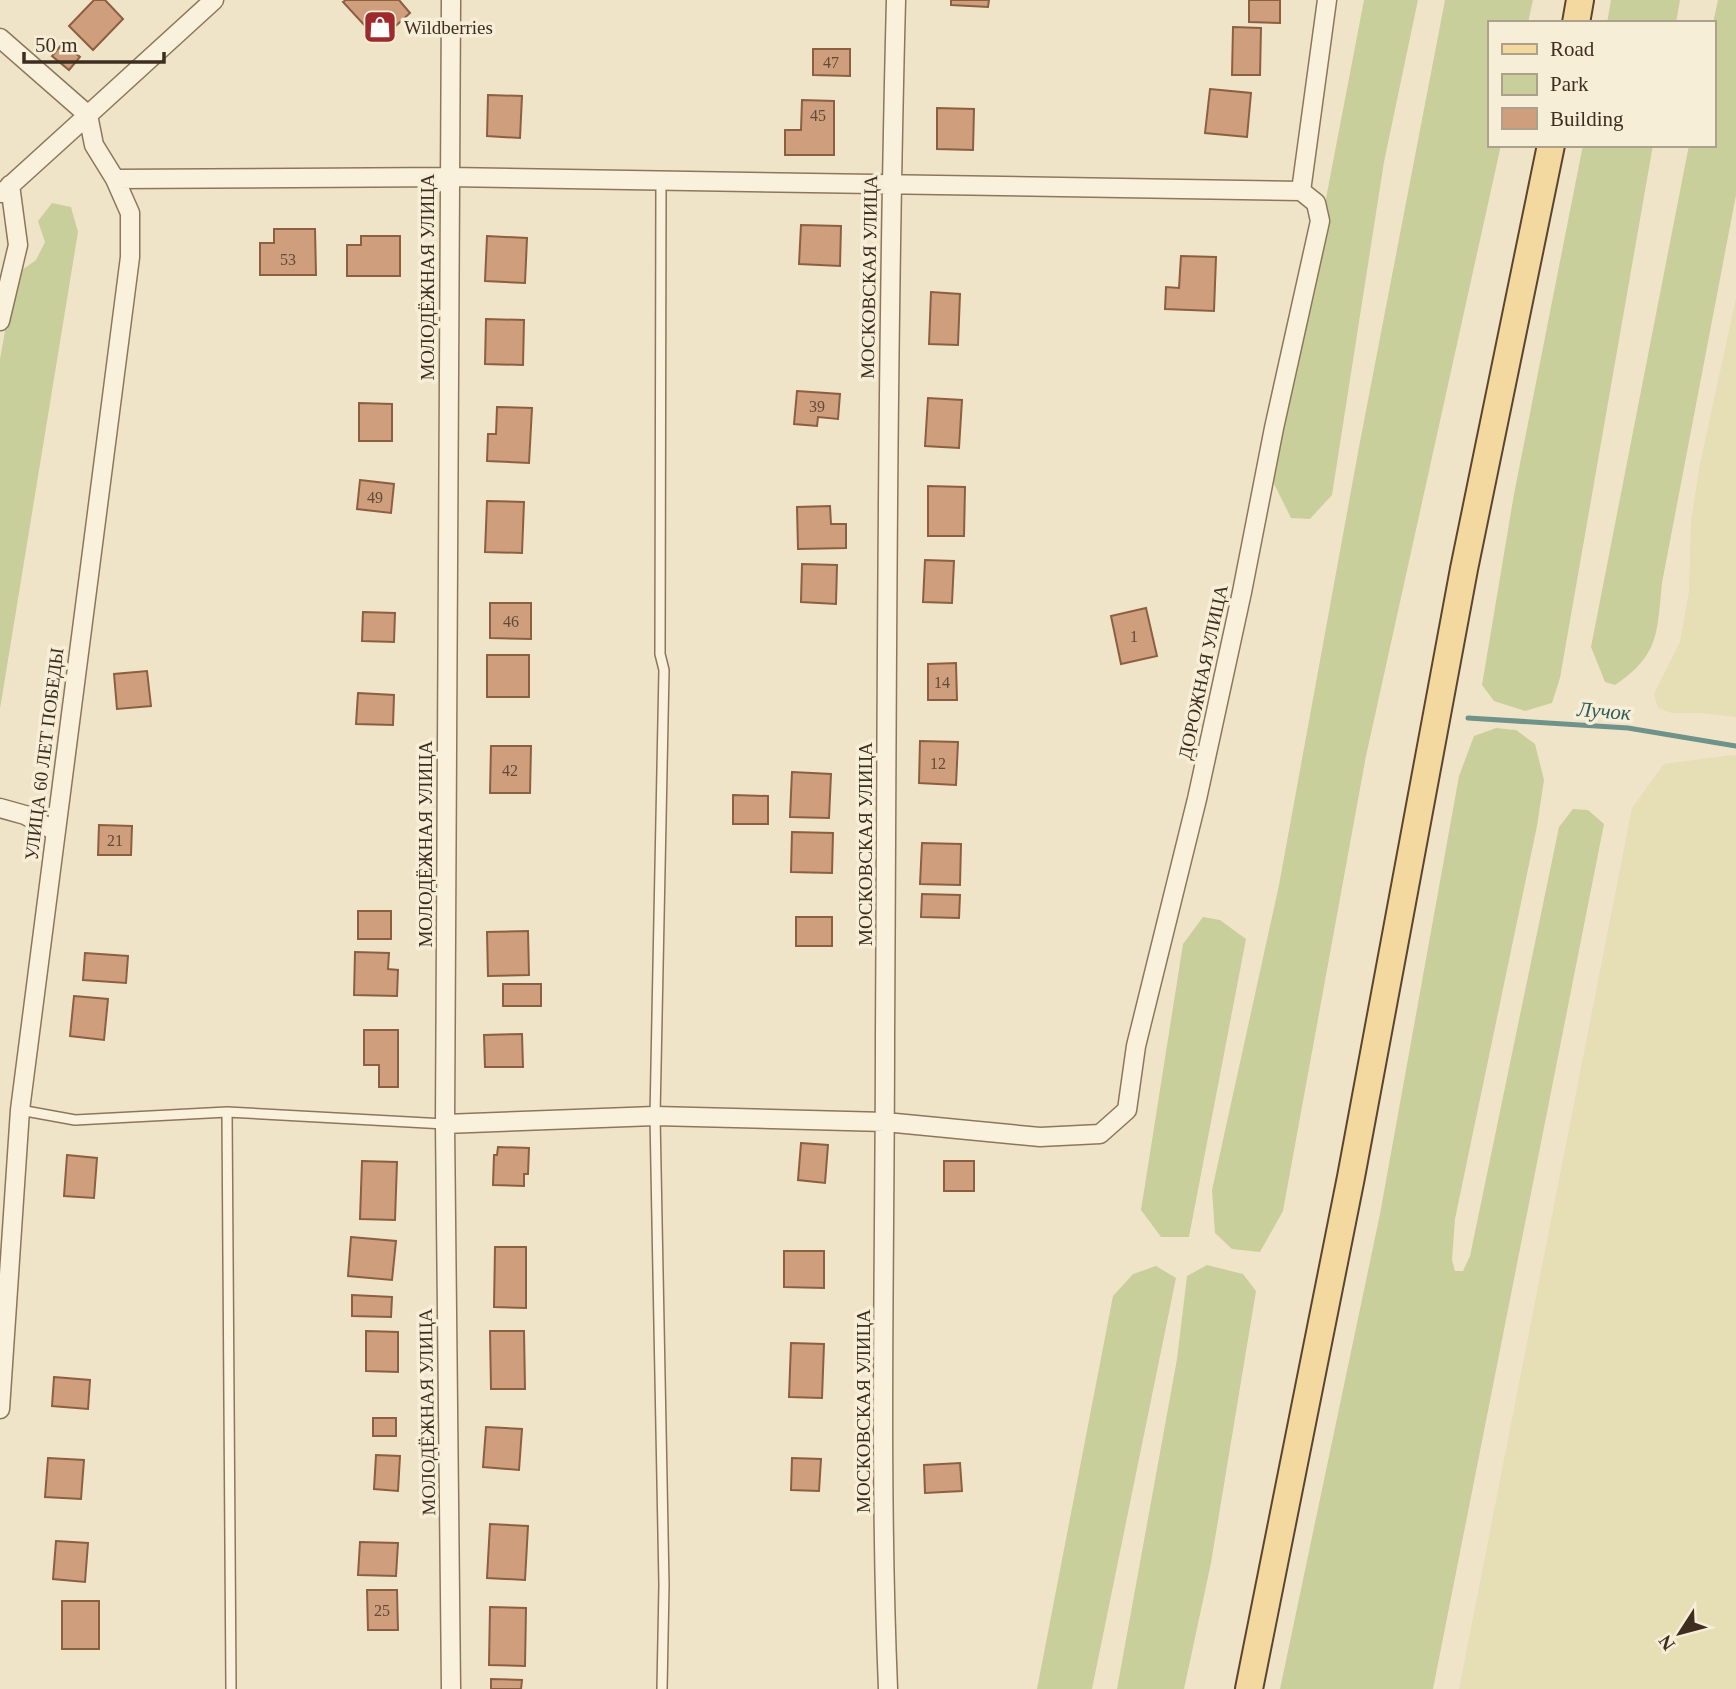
<svg xmlns="http://www.w3.org/2000/svg" width="1736" height="1689" viewBox="0 0 1736 1689" font-family="'Times New Roman',serif">
	<style>
		.farmland { fill: #e6deb5 }
		.green { fill: #c9cf9b }
		.lines { fill: none; stroke-linecap: round; stroke-linejoin: round }
		.stream { stroke: #6f938a; stroke-width: 5 }
		.building { fill: #cf9f7d; stroke: #8d5f41; stroke-width: 2 }
		.service-casing { stroke: #8d765c; stroke-width: 12 }
		.minor-casing { stroke: #8d765c; stroke-width: 21 }
		.primary-casing { stroke: #5b4430; stroke-width: 30 }
		.service { stroke: #faf1dc; stroke-width: 9 }
		.minor { stroke: #faf1dc; stroke-width: 18 }
		.primary { stroke: #f3d9a0; stroke-width: 26 }
		.labels { text-anchor: middle; dominant-baseline: central; stroke-width: 7; stroke-linejoin: round; paint-order: stroke }
		.number-label { font-size: 16px; fill: #624a37 }
		.poi-label { font-size: 19px; fill: #3d2e20; stroke: #f7eed8; text-anchor: start }
		.street-label { font-size: 19px; fill: #3d2e20; stroke: #f7eed8 }
		.water-label { font-size: 21px; font-style: italic; fill: #2f5d5a; stroke: #f7eed8 }
	</style>
	<rect width="100%" height="100%" fill="#f0e4c8"/>
	<path class="farmland" d="M 1736,298 L 1736,717 L 1702,713 L 1672,713 L 1658,708 L 1654,694 L 1680,642 L 1689,591 L 1691,521 L 1700,464 Z
		M 1732,755 L 1736,756 L 1736,1689 L 1459,1689 L 1632,808 L 1664,764 Z"/>
	<path class="green" d="M 1364,0 L 1418,0 L 1384,162 L 1332,495 L 1310,519 L 1291,518 L 1272,480 Z
		M 1445,0 L 1533,0 L 1528,23 L 1489,23 L 1489,145 L 1501,145 L 1366,756 L 1283,1211 L 1260,1252 L 1232,1249 L 1215,1233 L 1212,1190 L 1279,885 L 1359,447 Z
		M 1611,0 L 1680,0 L 1676,23 L 1607,23 Z
		M 1718,0 L 1736,0 L 1736,195 L 1662,583 C 1657,632 1660,655 1615,685 L 1605,682 L 1591,647 L 1689,145 L 1713,145 L 1713,23 Z
		M 1583,145 L 1653,145 L 1560,678 L 1552,703 L 1525,711 L 1494,701 L 1482,685 L 1514,494 Z
		M 52,203 L 71,207 L 78,232 L 0,709 L 0,359 L 15,275 L 36,260 L 45,242 L 38,221 Z
		M 1496,728 L 1516,730 L 1535,744 L 1544,780 L 1537,826 L 1455,1219 L 1452,1260 L 1455,1271 L 1463,1271 L 1470,1256 L 1559,827 L 1573,809 L 1588,810 L 1604,824 L 1433,1689 L 1280,1689 L 1380,1214 L 1459,776 L 1474,736 Z
		M 1203,917 L 1220,920 L 1246,939 L 1189,1237 L 1161,1237 L 1141,1210 L 1183,944 Z
		M 1207,1265 L 1243,1274 L 1256,1291 L 1211,1563 L 1184,1689 L 1117,1689 L 1177,1359 L 1187,1276 Z
		M 1156,1266 L 1176,1278 L 1092,1689 L 1037,1689 L 1113,1296 L 1133,1274 Z"/>
	<g class="lines">
		<path class="stream" d="M 1468,718 L 1628,728 L 1736,746"/>
	</g>
	<path class="building" d="M 94,0 L 105,0 L 123,19 L 93,50 L 69,26 Z
		M 346,0 L 399,0 L 410,13 L 379,41 L 343,2 Z
		M 951,0 L 989,0 L 988,7 L 951,5 Z
		M 1249,0 L 1280,0 L 1280,23 L 1249,22 Z
		M 1233,27 L 1261,28 L 1260,75 L 1232,75 Z
		M 63,43 L 80,57 L 69,70 L 52,56 Z
		M 813,49 L 850,49 L 850,76 L 813,75 Z
		M 1210,89 L 1251,93 L 1247,137 L 1205,133 Z
		M 488,95 L 522,96 L 520,138 L 487,136 Z
		M 802,100 L 834,101 L 834,155 L 785,155 L 785,130 L 801,130 Z
		M 937,108 L 974,109 L 973,150 L 937,149 Z
		M 801,225 L 841,226 L 840,266 L 799,264 Z
		M 274,229 L 315,229 L 316,275 L 260,275 L 260,243 L 274,243 Z
		M 361,236 L 400,236 L 400,276 L 347,276 L 347,245 L 361,245 Z
		M 487,236 L 527,238 L 525,283 L 485,281 Z
		M 1181,256 L 1216,257 L 1214,311 L 1165,309 L 1166,287 L 1179,288 Z
		M 931,292 L 960,294 L 958,345 L 929,344 Z
		M 486,319 L 524,320 L 523,365 L 485,364 Z
		M 797,391 L 840,394 L 838,419 L 818,417 L 817,426 L 794,424 Z
		M 928,398 L 962,400 L 959,448 L 925,446 Z
		M 359,403 L 392,404 L 392,441 L 359,441 Z
		M 497,407 L 532,408 L 529,463 L 487,461 L 488,434 L 496,434 Z
		M 360,480 L 394,484 L 391,513 L 357,509 Z
		M 928,486 L 965,487 L 964,536 L 928,536 Z
		M 487,501 L 524,502 L 522,553 L 485,552 Z
		M 830,506 L 831,524 L 846,524 L 846,548 L 798,549 L 797,507 Z
		M 925,560 L 954,561 L 952,603 L 923,602 Z
		M 802,564 L 837,565 L 836,604 L 801,602 Z
		M 490,603 L 531,603 L 531,639 L 490,638 Z
		M 1146,608 L 1157,656 L 1121,664 L 1111,616 Z
		M 363,612 L 395,613 L 394,642 L 362,641 Z
		M 487,655 L 529,655 L 529,697 L 487,697 Z
		M 956,663 L 957,700 L 928,700 L 928,664 Z
		M 147,671 L 151,706 L 117,709 L 114,674 Z
		M 358,693 L 394,695 L 393,725 L 356,724 Z
		M 920,741 L 958,742 L 956,785 L 919,783 Z
		M 491,746 L 531,746 L 530,793 L 490,793 Z
		M 792,772 L 831,774 L 829,818 L 790,817 Z
		M 733,795 L 768,796 L 768,824 L 733,824 Z
		M 99,825 L 132,826 L 131,855 L 98,855 Z
		M 792,832 L 833,833 L 832,873 L 791,872 Z
		M 922,843 L 961,844 L 960,885 L 920,884 Z
		M 922,894 L 960,895 L 959,918 L 921,917 Z
		M 358,911 L 391,911 L 391,939 L 358,939 Z
		M 796,917 L 832,917 L 832,946 L 796,946 Z
		M 528,931 L 529,975 L 488,976 L 487,932 Z
		M 355,952 L 389,953 L 388,969 L 398,970 L 397,996 L 354,995 Z
		M 85,953 L 128,956 L 126,983 L 83,980 Z
		M 503,984 L 541,984 L 541,1006 L 503,1006 Z
		M 74,996 L 108,999 L 104,1040 L 70,1036 Z
		M 364,1030 L 398,1030 L 398,1087 L 379,1087 L 379,1065 L 364,1065 Z
		M 522,1034 L 523,1067 L 485,1067 L 484,1035 Z
		M 801,1143 L 828,1145 L 825,1183 L 798,1180 Z
		M 498,1147 L 529,1148 L 528,1174 L 524,1174 L 524,1186 L 493,1185 L 494,1155 L 497,1155 Z
		M 67,1155 L 97,1158 L 94,1198 L 64,1196 Z
		M 362,1161 L 397,1162 L 395,1220 L 360,1219 Z
		M 944,1161 L 974,1161 L 974,1191 L 944,1191 Z
		M 351,1237 L 396,1241 L 392,1280 L 348,1276 Z
		M 495,1247 L 526,1247 L 526,1308 L 494,1307 Z
		M 784,1251 L 824,1251 L 824,1288 L 784,1287 Z
		M 352,1295 L 392,1297 L 391,1317 L 352,1316 Z
		M 366,1331 L 398,1332 L 398,1372 L 366,1371 Z
		M 490,1331 L 524,1331 L 525,1389 L 491,1389 Z
		M 791,1343 L 824,1344 L 822,1398 L 789,1397 Z
		M 54,1377 L 90,1380 L 88,1409 L 52,1406 Z
		M 373,1418 L 396,1418 L 396,1436 L 373,1436 Z
		M 486,1427 L 522,1429 L 519,1470 L 483,1467 Z
		M 376,1455 L 400,1456 L 398,1491 L 374,1489 Z
		M 48,1458 L 84,1460 L 81,1499 L 45,1497 Z
		M 792,1458 L 821,1459 L 819,1491 L 791,1490 Z
		M 960,1463 L 962,1491 L 925,1493 L 924,1465 Z
		M 490,1524 L 528,1526 L 525,1580 L 487,1578 Z
		M 56,1541 L 88,1543 L 85,1582 L 53,1579 Z
		M 360,1542 L 398,1543 L 396,1576 L 358,1575 Z
		M 367,1590 L 397,1590 L 398,1630 L 368,1630 Z
		M 62,1601 L 99,1601 L 99,1649 L 62,1649 Z
		M 490,1607 L 526,1608 L 525,1666 L 489,1665 Z
		M 491,1679 L 522,1680 L 521,1689 L 491,1689 Z"/>
	<g class="lines">
		<defs>
			<path id="service" d="M 661,181 L 660,654 L 664,670 L 655,1116 L 664,1585 L 662,1689
				M 20,1110 L 75,1120 L 227,1112 L 445,1124
				M 227,1112 L 231,1689"/>
			<path id="minor" d="M 451,0 L 445,1124 L 451,1689
				M 0,38 L 88,115 L 214,0
				M 115,179 L 449,177 L 1301,191
				M 2,193 L 88,115
				M 0,321 L 18,245 L 10,185
				M 0,808 L 25,815 L 55,831
				M 445,1124 L 655,1116 L 885,1122 L 1040,1137 L 1100,1134 L 1127,1110 L 1136,1046 L 1197,799 L 1242,592 L 1274,428 L 1320,221 L 1316,203 L 1301,191 L 1327,0
				M 0,1409 L 20,1110 L 130,257 L 130,213 L 115,179 L 94,145 L 88,115
				M 888,1689 C 879,1471 885,1253 885,1035 C 887,690 887,345 896,0"/>
			<path id="primary" d="M 1576,23 L 1580,0
				M 1249,1689 L 1351,1177 L 1464,569 L 1551,145"/>
		</defs>
		<use href="#service" class="service-casing"/>
		<use href="#minor" class="minor-casing"/>
		<use href="#primary" class="primary-casing"/>
		<use href="#service" class="service"/>
		<use href="#minor" class="minor"/>
		<use href="#primary" class="primary"/>
	</g>
	<defs>
		<symbol id="shop-square" viewBox="-11 -11 22 22"><rect x="-9" y="-9" width="18" height="18" rx="4" fill="#9e2a2b" stroke="#f7eed8"/><path d="M-5-2.5h2.3a2.7 3.5 0 0 1 5.4 0H5L5.5 6h-11ZM-1.5-2.5h3a1.5 2.3 0 0 0-3 0Z" fill="#fff"/></symbol>
	</defs>
	<g fill-rule="evenodd">
		<use href="#shop-square" x="361" y="8" width="38" height="38"/>
	</g>
	<g class="labels">
		<g class="number-label">
			<text x="831" y="62">47</text>
			<text x="818" y="115">45</text>
			<text x="288" y="259">53</text>
			<text x="817" y="406">39</text>
			<text x="375" y="497">49</text>
			<text x="511" y="621">46</text>
			<text x="1134" y="636">1</text>
			<text x="942" y="682">14</text>
			<text x="938" y="763">12</text>
			<text x="510" y="770">42</text>
			<text x="115" y="840">21</text>
			<text x="382" y="1610">25</text>
		</g>
		<g class="poi-label">
			<text x="404" y="27">Wildberries</text>
		</g>
		<g class="street-label">
			<text transform="translate(427 277) rotate(-90)">МОЛОДЁЖНАЯ УЛИЦА</text>
			<text transform="translate(869 277) rotate(-89)">МОСКОВСКАЯ УЛИЦА</text>
			<text transform="translate(1203 672) rotate(-78)">ДОРОЖНАЯ УЛИЦА</text>
			<text transform="translate(44 754) rotate(-83)">УЛИЦА 60 ЛЕТ ПОБЕДЫ</text>
			<text transform="translate(425 844) rotate(-90)">МОЛОДЁЖНАЯ УЛИЦА</text>
			<text transform="translate(865 844) rotate(-90)">МОСКОВСКАЯ УЛИЦА</text>
			<text transform="translate(863 1411) rotate(-90)">МОСКОВСКАЯ УЛИЦА</text>
			<text transform="translate(427 1412) rotate(-91)">МОЛОДЁЖНАЯ УЛИЦА</text>
		</g>
		<g class="water-label">
			<text transform="translate(1604 711) rotate(4)">Лучок</text>
		</g>
	</g>
	<rect x="1488" y="21" width="228" height="126" fill="#f7eed8" stroke="#ada18e" stroke-width="2"/>
	<rect x="1502" y="44" width="35" height="10" fill="#f3d9a0" stroke="#ada18e" stroke-width="2"/>
	<text x="1550" y="56" font-size="21" fill="#3d2e20">Road</text>
	<rect x="1502" y="74" width="35" height="21" fill="#c9cf9b" stroke="#ada18e" stroke-width="2"/>
	<text x="1550" y="91" font-size="21" fill="#3d2e20">Park</text>
	<rect x="1502" y="108" width="35" height="21" fill="#cf9f7d" stroke="#ada18e" stroke-width="2"/>
	<text x="1550" y="126" font-size="21" fill="#3d2e20">Building</text>
	<g transform="translate(1680 1633) rotate(234)" stroke="#f7eed8" stroke-width="5" paint-order="stroke">
	<path d="M0-5L12 26L0 18L-12 26Z" fill="#3d2e20"/>
	<text y="-10" font-size="19" font-weight="bold" text-anchor="middle" fill="#3d2e20">N</text>
	</g>
	<path d="M24 52v10h140v-10" fill="none" stroke="#3d2e20" stroke-width="3.5"/>
	<text x="35" y="52" font-size="21" fill="#3d2e20" stroke="#f7eed8" stroke-width="5" paint-order="stroke">50 m</text>
</svg>
